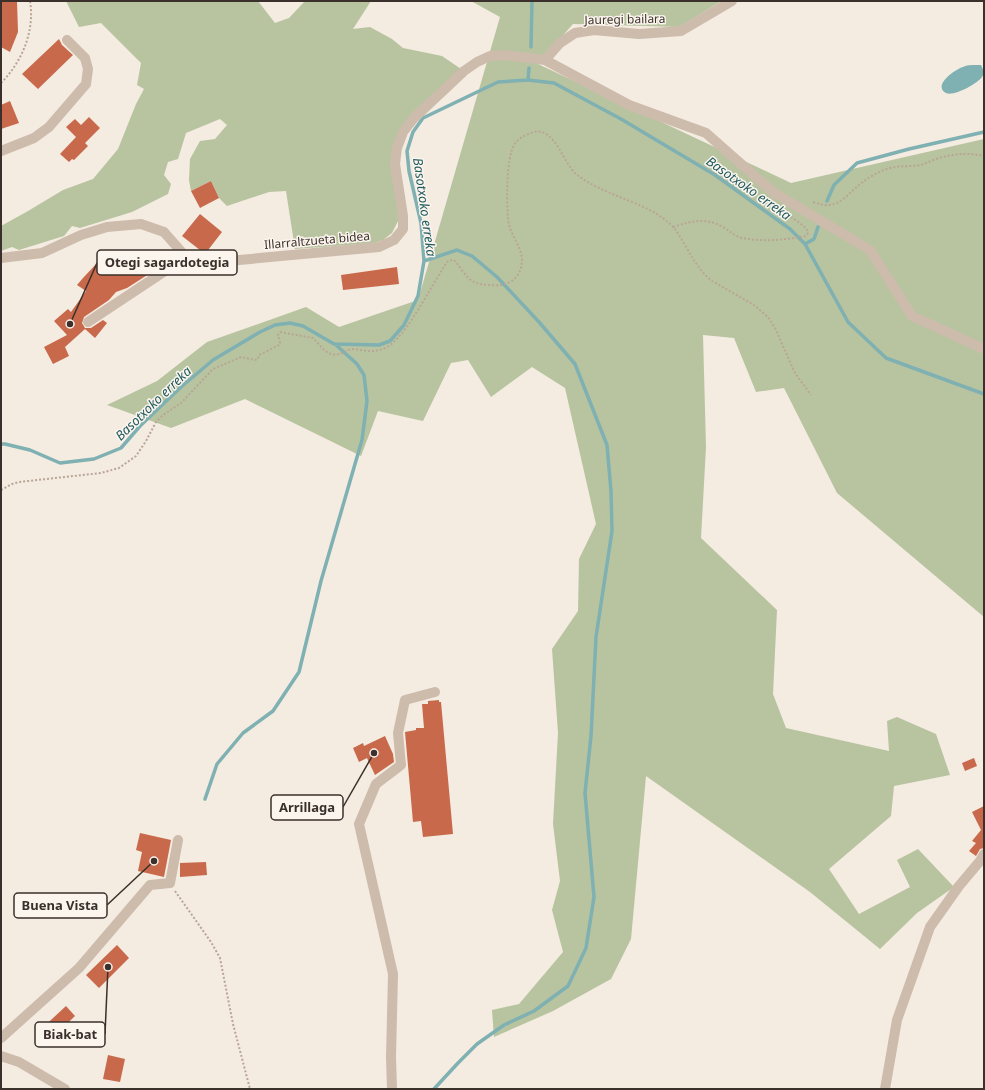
<svg xmlns="http://www.w3.org/2000/svg" width="985" height="1090" viewBox="0 0 985 1090" font-family="'Noto Sans',sans-serif">
	<style>
		.green { fill: #b8c4a0 }
		.water { fill: #7fb0b2 }
		.lines { fill: none; stroke-linecap: round; stroke-linejoin: round }
		.stream { stroke: #7fb0b2; stroke-width: 3.5 }
		.building { fill: #c8694b }
		.path { stroke: #b9a596; stroke-width: 2; stroke-dasharray: 2 2; stroke-linecap: butt }
		.minor { stroke: #cdbbac; stroke-width: 10 }
		.labels { text-anchor: middle; dominant-baseline: central; stroke-width: 3; stroke-linejoin: round; paint-order: stroke }
		.street-label { font-size: 12px; fill: #3b302b; stroke: #fbf5ee }
		.water-label { font-size: 13px; font-style: italic; fill: #1f5a5e; stroke: #fbf5ee }
		.leader { fill: none; stroke: #3b302b; stroke-width: 1.5 }
		.callout-dot { fill: #3b302b; stroke: #fbf5ee; stroke-width: 1.5 }
		.callout { fill: #fbf5ee; stroke: #3b302b; stroke-width: 1.5 }
		.callout-label { font-size: 13px; text-anchor: middle; font-weight: bold; fill: #3b302b }
	</style>
	<rect width="100%" height="100%" fill="#f4ebe1"/>
	<path class="green" d="M 66,1 L 258,1 L 275,23 L 289,18 L 305,1 L 371,1 L 353,29 L 370,27 L 392,39 L 403,48 L 442,56 L 464,71 L 414,118 L 397,148 L 398,221 L 392,233 L 383,240 L 375,243 L 295,249 L 286,191 L 269,192 L 227,206 L 219,198 L 211,181 L 191,191 L 189,180 L 190,159 L 200,141 L 215,139 L 227,125 L 220,119 L 186,133 L 178,159 L 168,162 L 164,175 L 171,184 L 168,194 L 132,212 L 80,228 L 72,226 L 64,236 L 19,250 L 12,247 L 1,251 L 1,226 L 28,211 L 63,190 L 93,179 L 118,149 L 136,104 L 144,89 L 137,85 L 141,63 L 101,23 L 79,27 Z
		M 471,1 L 718,1 L 720,2 L 679,27 L 573,24 L 538,64 L 791,183 L 984,139 L 984,617 L 837,493 L 784,388 L 756,392 L 734,338 L 703,335 L 706,447 L 701,538 L 777,610 L 773,694 L 786,728 L 889,751 L 887,721 L 897,717 L 936,734 L 950,775 L 894,786 L 891,816 L 829,869 L 859,914 L 910,887 L 897,860 L 918,849 L 954,887 L 917,913 L 880,949 L 810,892 L 646,776 L 631,939 L 611,979 L 553,1011 L 494,1037 L 492,1010 L 519,1004 L 563,952 L 552,910 L 560,881 L 553,824 L 558,733 L 552,649 L 578,611 L 579,559 L 596,524 L 565,388 L 532,367 L 491,397 L 468,360 L 451,363 L 423,421 L 378,411 L 361,456 L 245,399 L 171,428 L 107,405 L 157,381 L 207,342 L 306,307 L 339,327 L 418,300 L 500,17 Z"/>
	<path class="water" d="M 976,65 L 981,65 C 983,69 985,73 982,77 C 977,84 953,97 946,93 C 932,85 956,69 963,67 C 967,65 971,65 976,65 Z"/>
	<g class="lines">
		<path class="stream" d="M 531,47 L 532,1
			M 528,80 L 529,68
			M 827,201 L 834,185 L 857,163 L 909,149 L 984,132
			M 805,244 L 814,239 L 818,227
			M 424,261 L 457,250 L 472,256 L 497,277 L 539,322 L 575,364 L 607,445 L 611,491 L 612,531 L 596,637 L 591,736 L 585,793 L 594,897 L 586,948 L 568,986 L 534,1011 L 504,1025 L 477,1044 L 458,1063 L 434,1089
			M 1,444 L 5,444 L 30,450 L 60,463 L 94,459 L 121,448 L 140,426 L 181,387 L 213,360 L 260,332 L 275,325 L 290,323 L 303,326 L 334,344 L 379,345 L 390,341 L 404,325 L 418,296 L 424,261 L 421,223 L 409,171 L 407,151 L 413,132 L 423,118 L 498,82 L 528,80 L 554,83 L 621,119 L 715,175 L 790,229 L 805,244 L 848,322 L 886,358 L 984,394
			M 205,799 L 217,764 L 243,733 L 273,711 L 299,672 L 321,581 L 362,440 L 367,401 L 364,375 L 357,364 L 335,344"/>
	</g>
	<path class="building" d="M 1,1 L 17,1 L 18,32 L 10,52 L 1,47 Z
		M 59,39 L 62,45 L 73,55 L 38,89 L 22,74 Z
		M 10,101 L 19,123 L 1,129 L 1,105 Z
		M 89,117 L 100,128 L 85,143 L 88,146 L 74,160 L 72,159 L 69,162 L 60,154 L 76,137 L 66,127 L 75,119 L 81,125 Z
		M 211,181 L 219,198 L 200,208 L 191,191 Z
		M 200,214 L 222,232 L 205,254 L 182,236 Z
		M 118,254 L 127,261 L 133,254 L 152,272 L 127,288 L 116,292 L 109,300 L 84,317 L 82,323 L 85,328 L 91,328 L 103,320 L 107,323 L 95,338 L 85,329 L 65,347 L 69,356 L 53,364 L 44,347 L 67,335 L 54,321 L 68,309 L 71,312 L 86,291 L 77,285 L 83,278 L 98,262 L 103,265 Z
		M 397,267 L 399,284 L 343,290 L 341,275 Z
		M 439,700 L 439,702 L 441,702 L 453,834 L 423,837 L 421,821 L 413,822 L 405,732 L 416,730 L 416,728 L 424,728 L 422,704 L 428,704 L 428,701 Z
		M 385,736 L 393,754 L 394,762 L 375,775 L 367,758 L 359,762 L 353,748 L 363,743 L 364,746 Z
		M 974,758 L 977,766 L 965,771 L 962,763 Z
		M 984,806 L 984,848 L 980,849 L 976,856 L 969,851 L 976,843 L 972,841 L 981,830 L 972,812 Z
		M 140,833 L 171,840 L 164,877 L 138,871 L 142,852 L 136,850 Z
		M 206,862 L 207,875 L 180,877 L 180,863 Z
		M 117,945 L 129,958 L 99,988 L 86,975 Z
		M 66,1006 L 75,1016 L 48,1042 L 38,1032 Z
		M 108,1055 L 125,1059 L 120,1082 L 103,1079 Z"/>
	<g class="lines">
		<path class="path" d="M 1,83 C 22,62 35,31 30,1
			M 813,202 C 839,212 845,195 863,182 C 869,177 877,173 884,170 C 896,165 909,167 921,165 C 926,163 931,161 936,159 C 952,154 967,152 984,156
			M 673,227 C 692,221 705,217 723,227 C 730,231 734,236 742,238 C 763,242 785,240 806,236 C 807,234 809,233 807,230 C 806,226 783,212 778,208
			M 1,490 L 12,484 L 19,482 L 101,473 L 119,468 L 136,456 L 146,441 L 156,422 L 163,415 L 181,403 L 213,369 L 241,357 L 255,360 L 258,359 L 259,355 L 279,345 L 280,343 L 278,335 L 280,332 L 313,338 C 322,347 328,359 342,353 C 346,351 350,349 354,349 C 366,351 376,353 387,347 C 406,337 431,286 444,267 L 447,262 L 452,260 L 455,261 C 460,267 465,276 472,281 C 478,284 484,285 490,285 C 508,287 522,279 522,259 C 521,247 512,236 509,225 C 506,210 506,158 514,145 C 518,138 527,134 534,132 C 555,127 563,163 576,174 C 604,196 644,201 669,223 C 675,228 678,234 682,240 C 691,255 698,270 712,281 L 754,305 L 768,317 L 775,328 L 795,373 L 811,395
			M 175,891 L 211,942 L 220,958 L 233,1024 L 250,1089"/>
		<path class="minor" d="M 545,60 L 560,43 L 575,33 L 594,30 L 639,34 L 681,31 L 732,1
			M 1,151 L 34,138 L 49,127 L 86,84 L 88,69 L 85,58 L 67,40
			M 1,258 L 42,253 L 81,235 L 107,227 L 141,224 L 164,232 L 186,257 L 202,262 L 228,261 L 379,247 L 394,240 L 403,229 L 403,216 L 395,164 L 397,148 L 403,132 L 414,118 L 464,71 L 477,62 L 490,56 L 505,55 L 545,60 L 629,105 L 706,133 L 773,192 L 870,250 L 912,316 L 984,349
			M 88,322 L 186,257
			M 1,1038 L 79,968 L 150,885 L 170,883 L 178,840
			M 1,1056 L 19,1062 L 65,1089
			M 392,1089 L 391,1057 L 393,974 L 359,824 L 376,784 L 401,765 L 398,733 L 405,700 L 435,692
			M 885,1089 L 897,1020 L 930,927 L 959,886 L 980,861 L 984,854"/>
	</g>
	<g class="labels">
		<g class="street-label">
			<text transform="translate(625 19) rotate(-1)">Jauregi bailara</text>
			<text transform="translate(317 240) rotate(-5)">Illarraltzueta bidea</text>
		</g>
		<g class="water-label">
			<text transform="translate(749 188) rotate(35)">Basotxoko erreka</text>
			<text transform="translate(425 207) rotate(82)">Basotxoko erreka</text>
			<text transform="translate(153 403) rotate(-44)">Basotxoko erreka</text>
		</g>
	</g>
	<path class="leader" d="M70 324L97 263M374 753L343 807M154 861L107 905M108 967L105 1034"/>
	<g class="callout-dot">
		<circle cx="70" cy="324" r="4"/>
		<circle cx="374" cy="753" r="4"/>
		<circle cx="154" cy="861" r="4"/>
		<circle cx="108" cy="967" r="4"/>
	</g>
	<g class="callout">
		<rect x="97" y="250" width="140" height="25" rx="4"/>
		<rect x="271" y="795" width="72" height="25" rx="4"/>
		<rect x="14" y="893" width="93" height="25" rx="4"/>
		<rect x="35" y="1022" width="70" height="25" rx="4"/>
	</g>
	<g class="callout-label">
		<text x="167" y="267">Otegi sagardotegia</text>
		<text x="307" y="812">Arrillaga</text>
		<text x="60" y="910">Buena Vista</text>
		<text x="70" y="1039">Biak-bat</text>
	</g>
	<rect width="985" height="1090" fill="none" stroke="#3b302b" stroke-width="4"/>
</svg>
